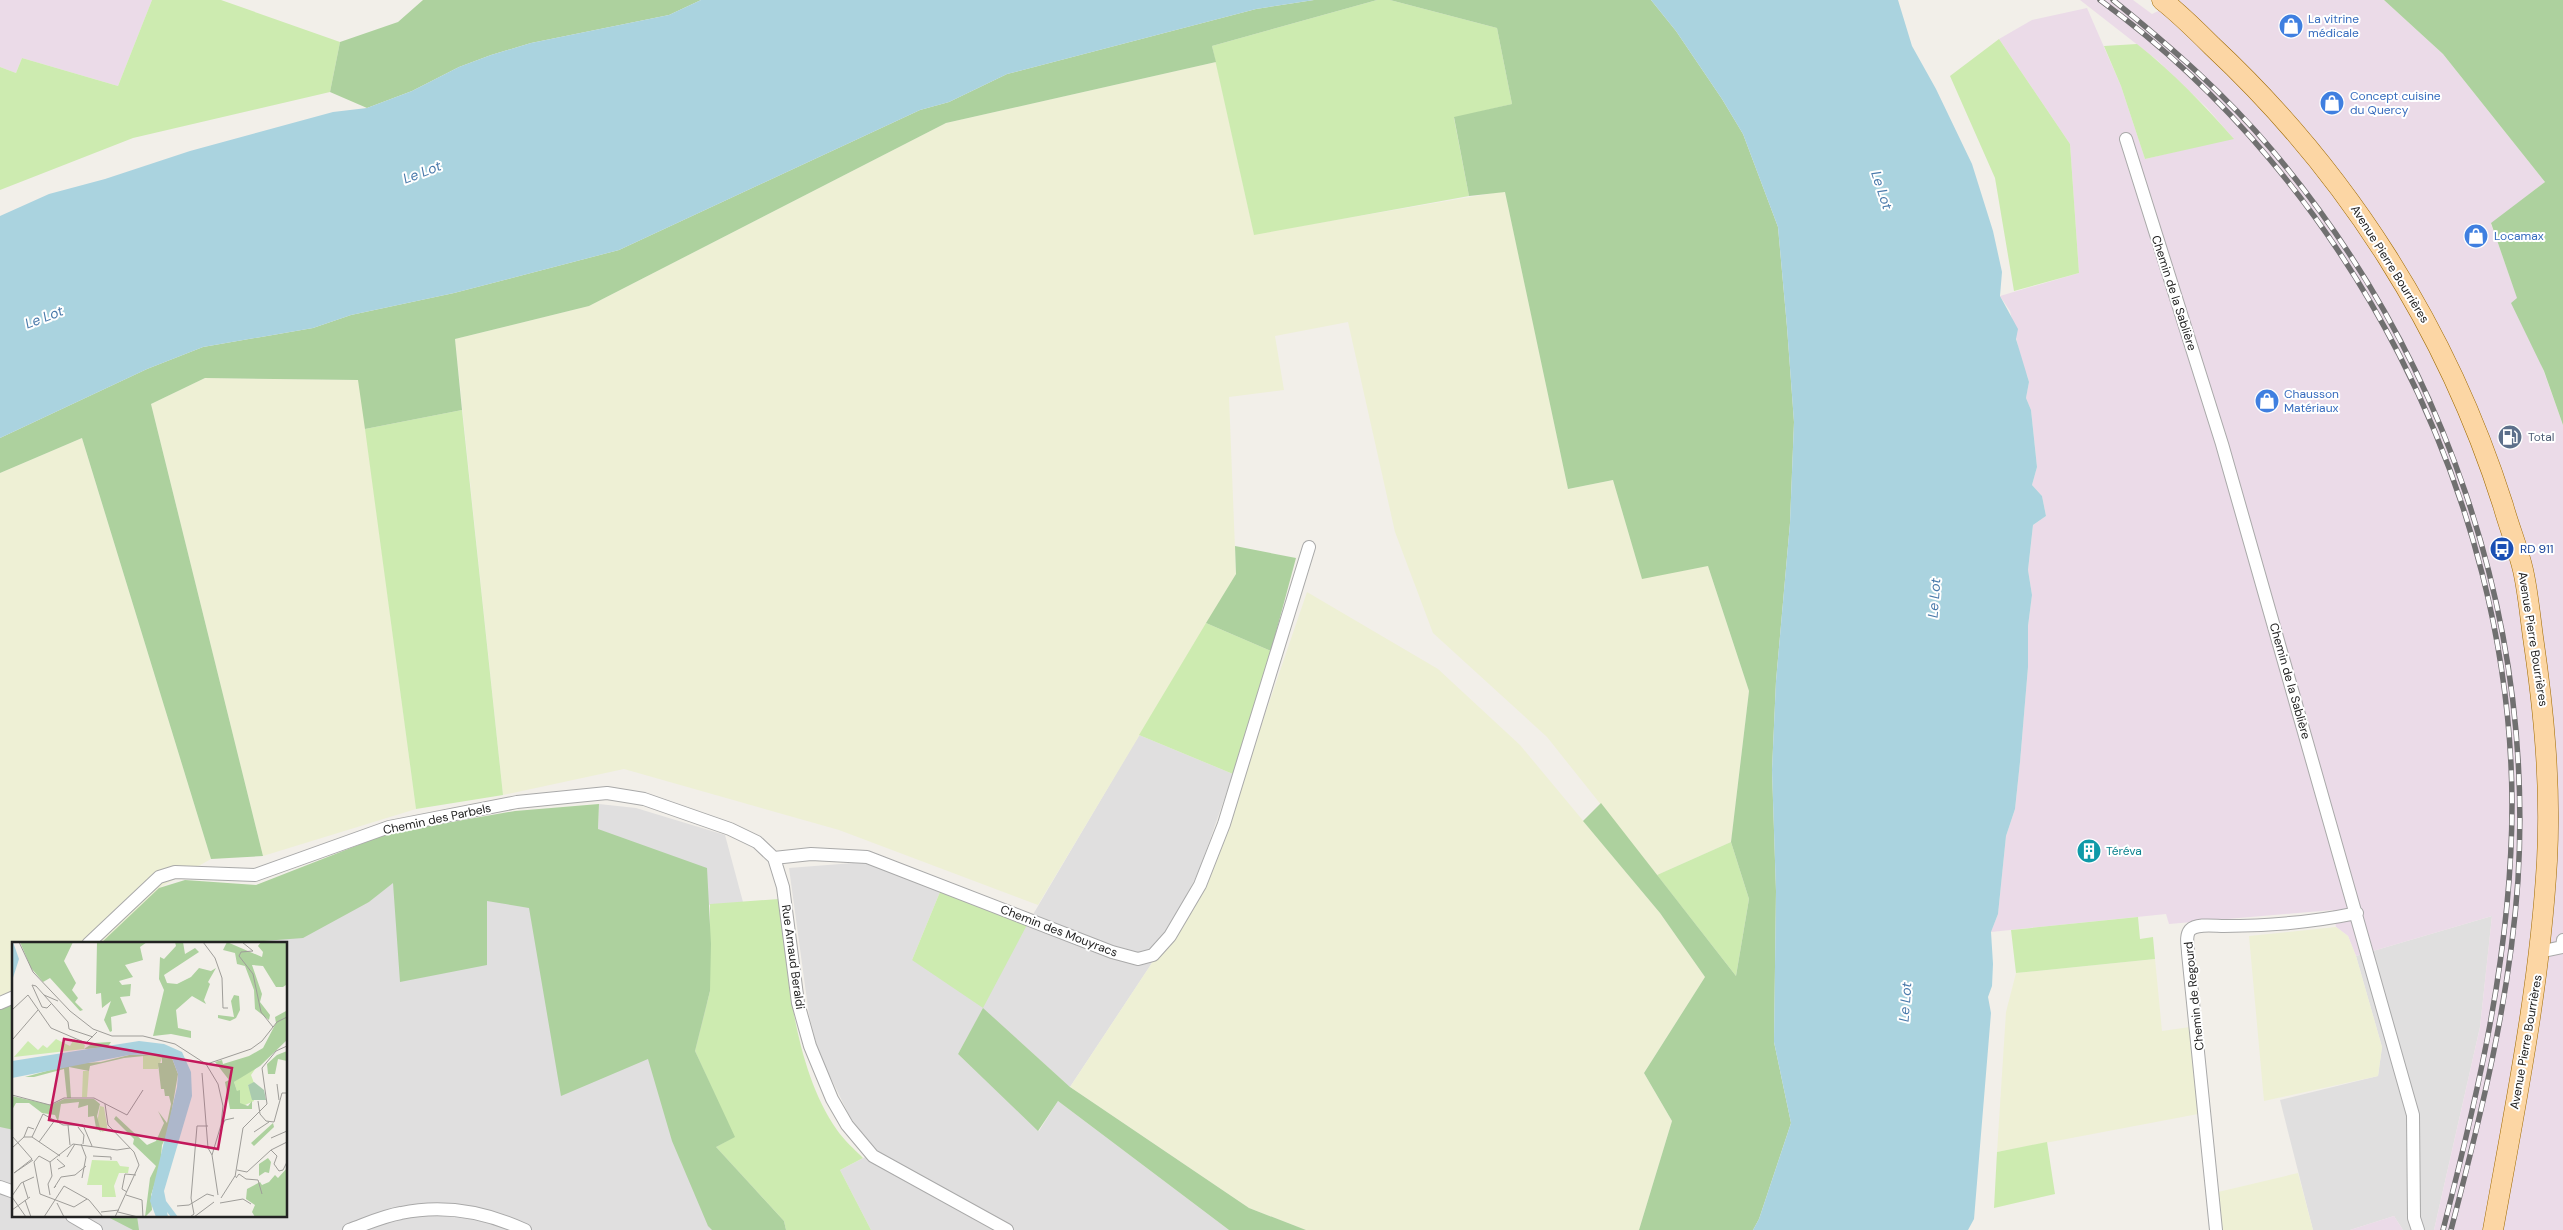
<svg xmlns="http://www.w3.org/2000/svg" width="2563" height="1230" viewBox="0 0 2563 1230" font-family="'DM Sans',sans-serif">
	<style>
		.residential { fill: #e0dfdf }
		.industrial { fill: #ebdbe8 }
		.farmland { fill: #eef0d5 }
		.grass { fill: #cdebb0 }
		.forest { fill: #add19e }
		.water { fill: #aad3df }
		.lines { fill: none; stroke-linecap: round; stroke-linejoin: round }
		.street-casing { stroke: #a9a9a9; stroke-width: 14 }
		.primary-casing { stroke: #a06b00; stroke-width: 21 }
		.street { stroke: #fff; stroke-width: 12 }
		.primary { stroke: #fcd6a4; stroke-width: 20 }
		.rail-casing { stroke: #707070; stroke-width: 5.5 }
		.rail { stroke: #fff; stroke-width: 4; stroke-dasharray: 11; stroke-linecap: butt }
		.labels { text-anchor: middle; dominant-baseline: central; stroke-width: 4; stroke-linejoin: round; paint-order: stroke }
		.shop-label { font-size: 12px; fill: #366cbe; stroke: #fff; text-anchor: start }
		.street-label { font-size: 12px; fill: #222; stroke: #fff }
		.service-label { font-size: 12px; fill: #4e5e75; stroke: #fff; text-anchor: start }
		.transit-label { font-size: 12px; fill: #164399; stroke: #fff; text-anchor: start }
		.culture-label { font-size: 12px; fill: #0d838f; stroke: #fff; text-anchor: start }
		.water-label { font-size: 14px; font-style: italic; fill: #4a7aab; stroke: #fff }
		.inset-road { fill: none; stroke: #9f9d99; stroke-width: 1 }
		.view { fill: #c2185b; fill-opacity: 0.15; stroke: #c2185b; stroke-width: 2.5 }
		.inset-edge { fill: none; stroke: #222; stroke-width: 2.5 }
	</style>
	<rect width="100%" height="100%" fill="#f2efe9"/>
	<path class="residential" d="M 1139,735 L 1233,774 L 1199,871 L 1150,966 L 1070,1087 L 983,1009 L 958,1054 L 1039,1131 L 1058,1101 L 1229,1230 L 871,1230 L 840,1170 L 875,1152 L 850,1117 L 819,1054 L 809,1015 L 789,868 L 866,862 L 940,892 L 912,960 L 1028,923 Z
		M 599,804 L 636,808 L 725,835 L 743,902 L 683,907 L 766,1230 L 0,1230 L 0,1096 L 14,1095 L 14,1216 L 286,1216 L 286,944 L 192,944 L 197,941 L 250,942 L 369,902 L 393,882 L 597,856 Z
		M 2492,916 L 2480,1027 L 2434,1230 L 2403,1230 L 2394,1216 L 2350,1230 L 2313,1230 L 2280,1100 L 2378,1076 L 2382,1047 L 2356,956 Z"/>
	<path class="industrial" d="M 0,0 L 152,0 L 118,86 L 22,58 L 16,73 L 0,67 Z
		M 2080,0 L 2133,0 L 2152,14 L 2180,0 L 2384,0 L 2443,54 L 2545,182 L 2491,224 L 2563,425 L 2563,1230 L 2434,1230 L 2480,1027 L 2492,916 L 2356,956 L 2348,936 L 2336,927 L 2333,910 L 2169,924 L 2166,914 L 1991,932 L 1998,914 L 2006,836 L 2015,809 L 2020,762 L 2028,667 L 2028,626 L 2032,595 L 2028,570 L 2033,525 L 2046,516 L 2042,496 L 2032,485 L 2037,467 L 2031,410 L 2026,398 L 2029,382 L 2027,375 L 2023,368 L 2010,311 L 2000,296 L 2079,273 L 2070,144 L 1999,39 L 2032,20 L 2087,8 L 2121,86 L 2145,159 L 2233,138 L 2207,108 L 2157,60 Z
		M 2394,1216 L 2403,1230 L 2350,1230 Z"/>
	<path class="farmland" d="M 1216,62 L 1254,234 L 1505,191 L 1568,489 L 1613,480 L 1642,578 L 1708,566 L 1749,691 L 1731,842 L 1657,875 L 1547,737 L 1433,633 L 1395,532 L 1348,322 L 1275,336 L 1284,390 L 1229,397 L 1236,574 L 1038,905 L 839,830 L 624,769 L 503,795 L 455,339 L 589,306 L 946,123 Z
		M 205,378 L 359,380 L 416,809 L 263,856 L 151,404 Z
		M 82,438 L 211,859 L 159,888 L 100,944 L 14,944 L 14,1003 L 0,1009 L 0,473 Z
		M 1307,592 L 1438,669 L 1520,745 L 1660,913 L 1705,977 L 1644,1073 L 1672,1121 L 1639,1230 L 1306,1230 L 1249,1208 L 1070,1087 L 1210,875 Z
		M 2336,927 L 2348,936 L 2356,956 L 2382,1047 L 2378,1076 L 2264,1101 L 2249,936 Z
		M 2155,959 L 2162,1031 L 2190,1027 L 2198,1114 L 1997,1152 L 2006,1012 L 2016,973 Z
		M 2298,1173 L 2313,1230 L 2222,1230 L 2218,1192 Z"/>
	<path class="grass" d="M 152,0 L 221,0 L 340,42 L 330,92 L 133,138 L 0,190 L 0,67 L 16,73 L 22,58 L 118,86 Z
		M 1377,0 L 1390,0 L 1497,28 L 1512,104 L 1454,118 L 1469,196 L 1254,235 L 1212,46 Z
		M 1999,39 L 2070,144 L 2079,273 L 2014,291 L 1995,178 L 1950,76 Z
		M 2137,44 C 2173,72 2204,105 2234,139 L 2145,159 L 2121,86 L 2104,46 Z
		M 462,410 L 503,795 L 416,809 L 365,429 Z
		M 1206,623 L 1271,651 L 1233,774 L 1139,735 Z
		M 1731,842 L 1749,899 L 1736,976 L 1657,875 Z
		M 940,892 L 1028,923 L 983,1008 L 912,960 Z
		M 779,899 C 788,974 793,1066 837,1130 C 844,1140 854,1149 863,1158 L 840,1170 L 871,1230 L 786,1230 L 784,1221 L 716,1147 L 734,1137 L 695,1051 L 710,991 L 710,904 Z
		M 2138,917 L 2140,939 L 2153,937 L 2155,959 L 2016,973 L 2011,930 Z
		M 2047,1142 L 2055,1194 L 1994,1208 L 1997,1152 Z"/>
	<path class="forest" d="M 423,0 L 701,0 L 669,15 L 531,43 L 491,55 L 459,67 L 412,91 L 367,108 L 330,92 L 340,42 L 398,22 Z
		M 1314,0 L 1377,0 L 1212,46 L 1216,62 L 946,123 L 589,306 L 455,339 L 462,410 L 365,429 L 358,380 L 205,378 L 151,404 L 263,856 L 211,859 L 82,438 L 0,473 L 0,438 L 147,369 L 203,347 L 313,328 L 351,315 L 454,293 L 619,250 L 920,110 L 949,102 L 1007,74 L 1256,9 Z
		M 1390,0 L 1651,0 L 1676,31 L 1722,99 L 1743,134 L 1778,227 L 1787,327 L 1794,422 L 1790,523 L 1776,681 L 1772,770 L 1776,891 L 1774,1042 L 1791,1123 L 1759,1219 L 1753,1230 L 1639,1230 L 1672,1121 L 1644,1073 L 1705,977 L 1660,913 L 1583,821 L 1601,803 L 1736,976 L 1749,899 L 1731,842 L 1749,691 L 1708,566 L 1642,579 L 1613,480 L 1568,489 L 1505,192 L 1469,196 L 1454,117 L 1512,104 L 1497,28 Z
		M 2384,0 L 2563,0 L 2563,425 L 2544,371 L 2511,303 L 2517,298 L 2491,223 L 2545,182 L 2443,54 Z
		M 1235,546 L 1296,558 L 1271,651 L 1206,623 L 1236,574 Z
		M 599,804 L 598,829 L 707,868 L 711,944 L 710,991 L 695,1051 L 735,1137 L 716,1147 L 784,1221 L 786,1230 L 712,1230 L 708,1226 L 672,1141 L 648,1059 L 561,1096 L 529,908 L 487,901 L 487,965 L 400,982 L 393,883 L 369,902 L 303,938 L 250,942 L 100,944 L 159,888 L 185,880 L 256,885 L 389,833 L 515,811 Z
		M 14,1003 L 14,1130 L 0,1127 L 0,1009 Z
		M 983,1008 L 1070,1087 L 1249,1208 L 1306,1230 L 1229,1230 L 1058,1101 L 1038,1131 L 958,1054 Z
		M 106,1216 L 137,1216 L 139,1230 L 133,1230 Z"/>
	<path class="water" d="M 701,0 L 1314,0 L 1256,9 L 1007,74 L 949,102 L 920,110 L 619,250 L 454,293 L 351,315 L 313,328 L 203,347 L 147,369 L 0,438 L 0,216 L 49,194 L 105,179 L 190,151 L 333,112 L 367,108 L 412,91 L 459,67 L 491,55 L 531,43 L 669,15 Z
		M 1651,0 L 1898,0 L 1912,46 L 1936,89 L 1972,164 L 1993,231 L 2002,272 L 2000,296 L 2018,329 L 2016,339 L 2029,382 L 2026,398 L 2031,410 L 2037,467 L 2032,485 L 2042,496 L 2046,516 L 2033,525 L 2028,570 L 2032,595 L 2028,626 L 2028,667 L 2020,762 L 2015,809 L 2006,836 L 1998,914 L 1991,932 L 1993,964 L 1992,986 L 1988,997 L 1991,1013 L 1974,1219 L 1968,1230 L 1753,1230 L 1759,1219 L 1791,1123 L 1774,1042 L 1776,891 L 1772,770 L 1776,681 L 1790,523 L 1794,422 L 1787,327 L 1778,227 L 1743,134 L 1722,99 L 1676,31 Z"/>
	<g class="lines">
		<defs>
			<path id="street" d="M 2126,139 L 2222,444 L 2413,1115 L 2414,1218 L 2418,1230
				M 774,858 L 811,854 L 867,857 L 1112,952 L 1138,959 L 1153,955 L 1170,936 L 1200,885 L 1224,824 L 1309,547
				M 774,858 L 783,887 L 798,1003 L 810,1046 L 832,1099 L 847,1125 L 873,1156 L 1007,1230
				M 88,944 L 159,877 L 175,872 L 255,875 L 389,827 L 517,802 L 607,793 L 644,799 L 730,829 L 757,842 L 774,858
				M 2539,952 L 2562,947 L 2563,940
				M 0,1003 L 14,997
				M 0,1187 L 14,1192
				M 72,1216 L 96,1230
				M 349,1230 C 366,1224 383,1216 401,1213 C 444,1204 486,1212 525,1230
				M 2216,1230 L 2188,953 C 2188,946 2185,936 2190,930 C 2197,923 2215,926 2224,926 C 2267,926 2314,922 2357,913"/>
			<path id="primary" d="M 2162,0 C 2180,14 2196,30 2212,46 C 2347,172 2447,329 2503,505 C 2509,527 2518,548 2523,570 C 2528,592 2530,615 2533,637 C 2544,712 2551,785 2547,861 C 2540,985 2515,1107 2493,1230"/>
		</defs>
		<use href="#street" class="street-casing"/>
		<use href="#primary" class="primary-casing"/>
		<use href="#street" class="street"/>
		<use href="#primary" class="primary"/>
		<defs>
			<path id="rail" d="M 2100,0 C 2349,181 2511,496 2512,804 C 2512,949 2479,1090 2443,1230
				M 2113,0 C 2170,46 2225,94 2272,150 C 2443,353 2534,615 2518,880 C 2510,999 2481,1115 2451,1230"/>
		</defs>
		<use href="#rail" class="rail-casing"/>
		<use href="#rail" class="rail"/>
	</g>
	<defs>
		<symbol id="shop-disc" viewBox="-11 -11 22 22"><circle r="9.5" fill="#3f7fe0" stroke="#fff"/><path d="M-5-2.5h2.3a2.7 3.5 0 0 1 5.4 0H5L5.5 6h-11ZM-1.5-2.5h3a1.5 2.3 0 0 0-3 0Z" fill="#fff"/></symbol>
		<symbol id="fuel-disc" viewBox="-11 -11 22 22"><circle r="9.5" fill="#5c6f8a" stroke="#fff"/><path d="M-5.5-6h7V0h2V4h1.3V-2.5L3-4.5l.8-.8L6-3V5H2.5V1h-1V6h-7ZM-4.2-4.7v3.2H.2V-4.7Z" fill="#fff"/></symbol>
		<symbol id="bus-disc" viewBox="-11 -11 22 22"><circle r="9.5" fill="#1a4fb4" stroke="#fff"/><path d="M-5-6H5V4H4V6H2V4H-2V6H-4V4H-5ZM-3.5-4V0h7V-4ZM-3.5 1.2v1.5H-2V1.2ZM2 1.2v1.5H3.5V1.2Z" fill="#fff"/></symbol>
		<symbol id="building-disc" viewBox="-11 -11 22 22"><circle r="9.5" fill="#0f9aa8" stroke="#fff"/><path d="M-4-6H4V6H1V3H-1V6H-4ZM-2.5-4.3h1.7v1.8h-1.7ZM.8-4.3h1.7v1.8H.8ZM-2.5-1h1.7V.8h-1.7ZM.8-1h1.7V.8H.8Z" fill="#fff"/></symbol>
	</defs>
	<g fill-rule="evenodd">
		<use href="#shop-disc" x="2277" y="12" width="28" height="28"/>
		<use href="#shop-disc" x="2318" y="89" width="28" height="28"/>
		<use href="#shop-disc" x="2462" y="222" width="28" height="28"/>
		<use href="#shop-disc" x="2253" y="387" width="28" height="28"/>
		<use href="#fuel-disc" x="2496" y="423" width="28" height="28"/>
		<use href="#bus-disc" x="2488" y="535" width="28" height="28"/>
		<use href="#building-disc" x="2075" y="837" width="28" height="28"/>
	</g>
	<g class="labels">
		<g class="shop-label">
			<text x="2308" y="19">La vitrine<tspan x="2308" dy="14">médicale</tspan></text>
			<text x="2350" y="96">Concept cuisine<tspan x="2350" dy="14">du Quercy</tspan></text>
			<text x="2494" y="236">Locamax</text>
			<text x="2284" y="394">Chausson<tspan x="2284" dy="14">Matériaux</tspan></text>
		</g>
		<g class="street-label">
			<text transform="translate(2390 264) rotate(58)">Avenue Pierre Bourrières</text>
			<text transform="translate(2174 293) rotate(72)">Chemin de la Sablière</text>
			<text transform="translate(2533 639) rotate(81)">Avenue Pierre Bourrières</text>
			<text transform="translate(2290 681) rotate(74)">Chemin de la Sablière</text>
			<text transform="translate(437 819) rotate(-12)">Chemin des Parbels</text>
			<text transform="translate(1059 931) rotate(21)">Chemin des Mouyracs</text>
			<text transform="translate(793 957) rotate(82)">Rue Arnaud Beraldi</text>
			<text transform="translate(2194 996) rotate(-96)">Chemin de Regourd</text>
			<text transform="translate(2526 1042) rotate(-80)">Avenue Pierre Bourrières</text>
		</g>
		<g class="service-label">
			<text x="2528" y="437">Total</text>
		</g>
		<g class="transit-label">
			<text x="2520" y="549">RD 911</text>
		</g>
		<g class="culture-label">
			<text x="2106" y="851">Téréva</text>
		</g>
		<g class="water-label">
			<text transform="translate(422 172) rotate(-21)">Le Lot</text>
			<text transform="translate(1882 190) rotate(72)">Le Lot</text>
			<text transform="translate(44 317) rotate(-21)">Le Lot</text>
			<text transform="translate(1934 598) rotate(-86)">Le Lot</text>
			<text transform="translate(1905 1002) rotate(-86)">Le Lot</text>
		</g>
	</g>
	<g transform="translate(12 942)">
		<rect width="275" height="275" fill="#f2efe9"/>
		<path d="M 44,97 L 58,104 L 62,97 L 73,103 L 72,107 L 2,115 L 16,99 L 26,108 L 31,103 L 35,106 ZM 143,113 L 150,116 L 146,127 L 131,127 L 131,114 ZM 246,123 L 239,133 L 242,141 L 236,143 L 242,159 L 231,164 L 227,161 L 228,149 L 225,149 L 222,140 ZM 71,129 L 77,129 L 75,155 L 70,155 ZM 88,164 L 92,165 L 95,183 L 95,188 L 90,190 L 85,181 ZM 80,218 L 105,219 L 108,224 L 117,225 L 116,231 L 107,231 L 102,244 L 104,255 L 90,255 L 90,243 L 75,243 Z" fill="#cdebb0"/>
		<path d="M 8,0 L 61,0 L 52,19 L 64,41 L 60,48 L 66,56 L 63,60 L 71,68 L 68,69 L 38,36 L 31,40 L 19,26 ZM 85,0 L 135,0 L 128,5 L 131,18 L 113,23 L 121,35 L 107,39 L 110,43 L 119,42 L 118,54 L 108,55 L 115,71 L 99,75 L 100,89 L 98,90 L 92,78 L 99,59 L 90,66 L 89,51 L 84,52 ZM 163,0 L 171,0 L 173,12 L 183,6 L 187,10 L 152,33 L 155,41 L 165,42 L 179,35 L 187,26 L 199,29 L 204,26 L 196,40 L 198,42 L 192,58 L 194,62 L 180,54 L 164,68 L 166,86 L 179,89 L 179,96 L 159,92 L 141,94 L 152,48 L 147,37 L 148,15 L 152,17 L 164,4 ZM 215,0 L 250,15 L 251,10 L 246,4 L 249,0 L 275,0 L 274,43 L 271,45 L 264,45 L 251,24 L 240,23 L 250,52 L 248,60 L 258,73 L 257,78 L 243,67 L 242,48 L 233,24 L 225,22 L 223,11 L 211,8 ZM 222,53 L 227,54 L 228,68 L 224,76 L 218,79 L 206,76 L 206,73 L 222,75 L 219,59 ZM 274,69 L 275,98 L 248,124 L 222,140 L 225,149 L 228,148 L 228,161 L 236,164 L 240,159 L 240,167 L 218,167 L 213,140 L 217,138 L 203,120 L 210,118 L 211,122 L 237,114 L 251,106 L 264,81 L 263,75 ZM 99,100 L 95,106 L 72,107 L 81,101 ZM 275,109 L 275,119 L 266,117 L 263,132 L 256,132 L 255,122 L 265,113 ZM 147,112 L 160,116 L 166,132 L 156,191 L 150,203 L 148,226 L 139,253 L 140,268 L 133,275 L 138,236 L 144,224 L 121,202 L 122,197 L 102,177 L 104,174 L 135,203 L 144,199 L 152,181 L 146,169 L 155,181 L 159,162 L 157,154 L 153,154 L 152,147 L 149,147 L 146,121 L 150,121 L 150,116 L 142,113 L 112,116 L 78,124 L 77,129 L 57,125 L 59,156 L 55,156 L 52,127 L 22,135 L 13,135 L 60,122 L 89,120 L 117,113 ZM 0,154 L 39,163 L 52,157 L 82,157 L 88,162 L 85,174 L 89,190 L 84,186 L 82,174 L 76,175 L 76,163 L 66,166 L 67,160 L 49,162 L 46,180 L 43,173 L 30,171 L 17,161 L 4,161 L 0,168 ZM 261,181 L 262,185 L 242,204 L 239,201 ZM 256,216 L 259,220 L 257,231 L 253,230 L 247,234 L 247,222 ZM 275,226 L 275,275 L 243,275 L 240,270 L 243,263 L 234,257 L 235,247 L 248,240 L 250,243 L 257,240 L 263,233 L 266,236 Z" fill="#add19e"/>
		<path d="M 242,140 L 252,148 L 254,158 L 240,158 L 236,143 Z" fill="#aacbaf"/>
		<path d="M 1,0 L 7,17 L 0,39 L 0,0 ZM 127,99 L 152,102 L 170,110 L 179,130 L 180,154 L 152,249 L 154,259 L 166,275 L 159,275 L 155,270 L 156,275 L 144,275 L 138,259 L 165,145 L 166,132 L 160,116 L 147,112 L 117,113 L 0,136 L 0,119 Z" fill="#aad3df"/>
		<path class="inset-road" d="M 7,0 L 21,30 L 58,69 L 81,87 L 100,94 L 131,94 L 163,102 L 194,122 L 206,142 L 211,164 L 209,183 L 200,213 L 206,253M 191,0 L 203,16 L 210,36 L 211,66 L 216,66M 230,0 L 241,9 L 229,10 L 227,14 L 241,32 L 249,70 L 261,85M 32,53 L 46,59M 39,62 L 35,66 L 30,65 L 20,43 L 24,44 L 56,80 L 57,87 L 81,95M 0,68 L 16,53 L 39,86 L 74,101 L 85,90M 1,97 L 26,68M 195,122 L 239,107 L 250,99 L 265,80 L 275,75M 190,131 L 196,206 L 200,213M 265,142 L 267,158M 0,153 L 38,163 L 52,156 L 82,156 L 115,173 L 131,148M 246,159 L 248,172 L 254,179 L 262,180 L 270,151 L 275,151M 93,162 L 96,183 L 122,210 L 127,223 L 103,275M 56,183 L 58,203M 210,184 L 213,178 L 222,176M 66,185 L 72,193 L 71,202M 242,190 L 257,180M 0,194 L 20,217M 12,195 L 16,185 L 22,187M 20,195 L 31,172 L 51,183 L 71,183 L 80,204M 259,196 L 275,189M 27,200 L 43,178M 69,202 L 74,215 L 70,236M 0,206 L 12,195 L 20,195 L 48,214M 259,208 L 265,214 L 262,222 L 267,229 L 271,228 L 275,220M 81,214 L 99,215 L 99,218M 55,215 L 63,202M 20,217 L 2,231 L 21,218M 45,217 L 53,224 L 46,227M 22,220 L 28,252 L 62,265 L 75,257M 22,220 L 27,214 L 38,220M 38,220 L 61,202 L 105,208 L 118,206M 38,220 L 40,234 L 36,242 L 38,253M 225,228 L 235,230 L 259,208 L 275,200M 223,235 L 231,186 L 255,162 L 250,126 L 264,109 L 275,104M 224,236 L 227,232 L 234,237 L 246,238 L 250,252M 11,240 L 16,256M 44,244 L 42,246 L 49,235 L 63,233 L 74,224M 115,250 L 110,247 L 113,232 L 124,233M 114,253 L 130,258 L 131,275M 0,254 L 9,241 L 22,235M 0,255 L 14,275M 209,256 L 223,234M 13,258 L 19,275M 45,261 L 52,275M 208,261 L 231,257 L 239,262M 165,264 L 177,263 L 195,252 L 202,254M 0,268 L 18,255M 89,270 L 107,268M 106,270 L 126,275M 32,275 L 52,244 L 77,258 L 91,275M 178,275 L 182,272 L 179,256 L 185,184 L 196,184M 182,275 L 202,260"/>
		<path class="view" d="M 52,97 L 220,126 L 206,207 L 37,178 Z"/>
		<rect width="275" height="275" class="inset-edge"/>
	</g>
</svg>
